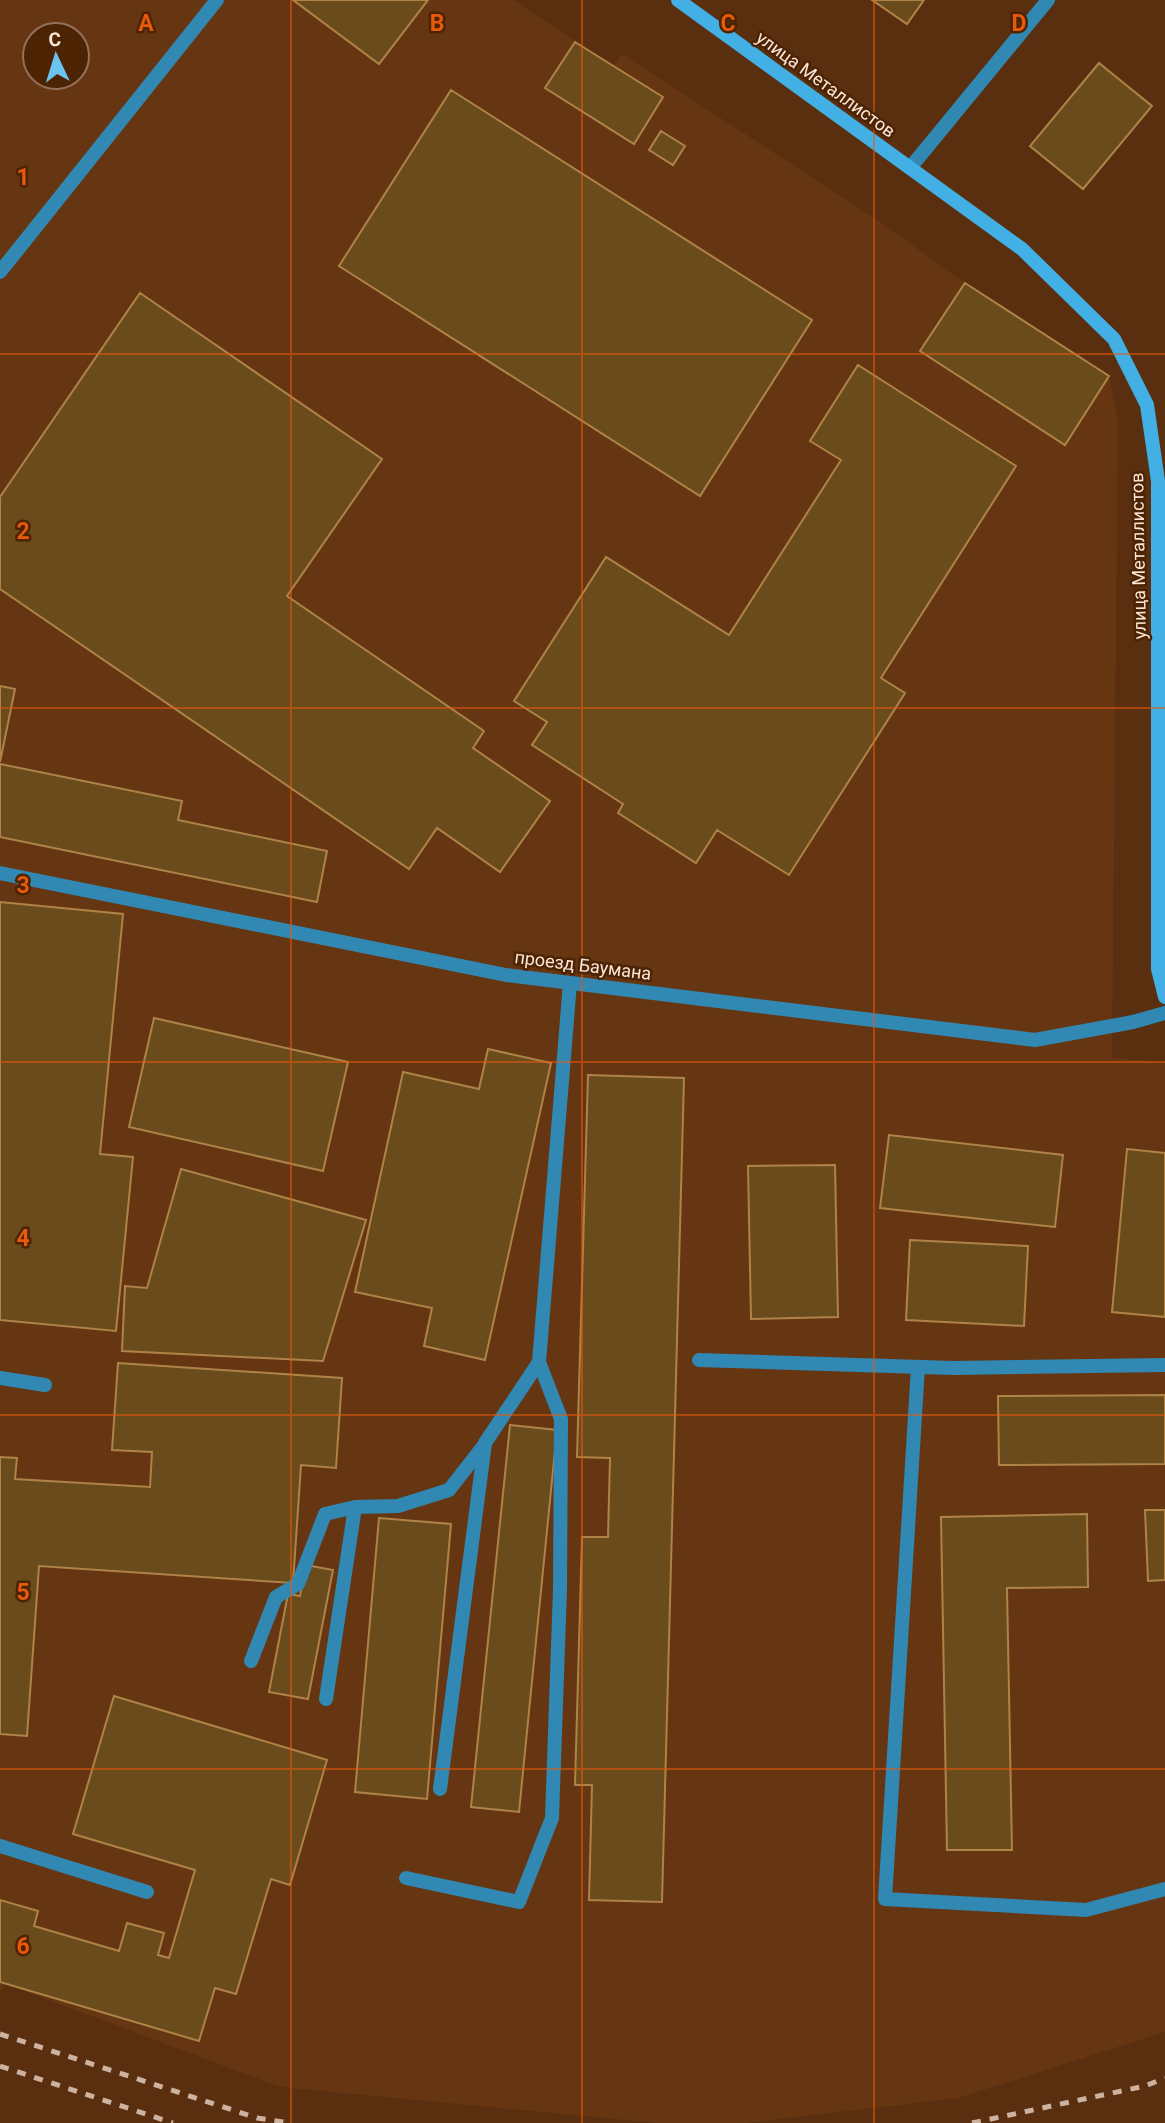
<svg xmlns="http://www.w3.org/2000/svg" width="1165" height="2123" viewBox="0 0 1165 2123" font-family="Roboto,sans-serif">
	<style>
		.built { fill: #663612; fill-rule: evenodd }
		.building { fill: #6a4b1c; stroke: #af8347; stroke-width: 2 }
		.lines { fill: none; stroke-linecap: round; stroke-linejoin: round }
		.lane { stroke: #3188b2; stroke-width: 14 }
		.street { stroke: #3188b2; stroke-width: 14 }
		.secondary { stroke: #42b0e5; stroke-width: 14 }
		.rail { stroke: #cdb2a0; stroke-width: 5; stroke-dasharray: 9 9; stroke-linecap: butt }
		.grid { fill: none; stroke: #e8590c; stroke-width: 2; stroke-opacity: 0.55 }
		.labels { text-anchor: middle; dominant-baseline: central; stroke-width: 5; stroke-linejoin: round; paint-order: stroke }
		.street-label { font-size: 18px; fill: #fbe6d9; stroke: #4d2403 }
		.grid-label { font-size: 23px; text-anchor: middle; font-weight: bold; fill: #e8590c; stroke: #4d2403; stroke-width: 5; stroke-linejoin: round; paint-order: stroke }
	</style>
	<rect width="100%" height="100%" fill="#592f0f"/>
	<path class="built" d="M 0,0 L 513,0 L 614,66 L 622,54 L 876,219 L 965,283 L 1109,376 L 1118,420 L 1112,1058 L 1165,1062 L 1165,2032 L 959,2098 L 746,2123 L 657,2123 L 280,2087 L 6,1984 L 0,1993 ZM 35,35 L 77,35 L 77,77 L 35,77 Z"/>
	<path class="building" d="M 293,0 L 428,0 L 379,64 Z
		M 872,0 L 924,0 L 907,24 Z
		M 575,42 L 663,97 L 634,144 L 545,88 Z
		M 1099,63 L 1152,106 L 1083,189 L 1030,146 Z
		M 451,90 L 812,320 L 700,496 L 339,266 Z
		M 661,131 L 685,146 L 673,165 L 649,150 Z
		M 965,283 L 1109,376 L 1065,445 L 920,351 Z
		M 140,293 L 382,459 L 287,596 L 484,731 L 473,748 L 550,801 L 500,872 L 437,828 L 409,869 L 0,589 L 0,497 Z
		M 858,365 L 1016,466 L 881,678 L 905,693 L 789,875 L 717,830 L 696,863 L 618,813 L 623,804 L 532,745 L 547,722 L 514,701 L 606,557 L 729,635 L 841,460 L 810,441 Z
		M 0,686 L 15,689 L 0,762 Z
		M 0,764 L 182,801 L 178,820 L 327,851 L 317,902 L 0,837 Z
		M 0,902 L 123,914 L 100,1154 L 133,1157 L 116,1331 L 0,1320 Z
		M 154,1018 L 348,1062 L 323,1171 L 129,1127 Z
		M 488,1049 L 551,1063 L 485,1360 L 424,1346 L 432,1308 L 355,1292 L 403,1072 L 479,1089 Z
		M 588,1075 L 684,1078 L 662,1902 L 589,1900 L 592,1785 L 575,1785 L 582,1537 L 608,1537 L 610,1458 L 577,1457 Z
		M 889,1135 L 1063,1155 L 1055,1227 L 880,1208 Z
		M 1127,1149 L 1165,1153 L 1165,1317 L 1112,1312 Z
		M 835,1165 L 838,1317 L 751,1319 L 748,1166 Z
		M 181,1169 L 366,1220 L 323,1361 L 122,1351 L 125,1286 L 147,1288 Z
		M 910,1240 L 1028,1246 L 1024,1326 L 906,1320 Z
		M 118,1363 L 342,1378 L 336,1468 L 301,1465 L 293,1583 L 39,1566 L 27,1736 L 0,1734 L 0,1457 L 17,1458 L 15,1479 L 150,1487 L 152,1452 L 112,1450 Z
		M 1165,1395 L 1165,1464 L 999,1465 L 998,1396 Z
		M 510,1425 L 557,1430 L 519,1812 L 471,1807 Z
		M 1145,1510 L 1165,1510 L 1165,1580 L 1148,1581 Z
		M 1087,1514 L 1088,1587 L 1007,1588 L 1012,1850 L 947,1850 L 941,1517 Z
		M 379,1518 L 451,1524 L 427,1799 L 355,1792 Z
		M 306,1565 L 333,1570 L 308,1699 L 269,1692 L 288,1594 L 300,1596 Z
		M 114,1696 L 327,1760 L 290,1885 L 271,1879 L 236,1994 L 215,1988 L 199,2041 L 0,1982 L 0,1900 L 38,1911 L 34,1926 L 119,1951 L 127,1923 L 164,1933 L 158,1955 L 169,1958 L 195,1870 L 73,1834 Z"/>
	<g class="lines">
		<path class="lane" d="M 910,168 L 1048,0
			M 0,272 L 217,0
			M 699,1360 L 954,1368 L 1165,1365
			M 918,1367 L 885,1899 L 1086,1910 L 1165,1889
			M 0,1378 L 45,1385
			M 251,1661 L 276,1597 L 298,1584 L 325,1514 L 355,1507
			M 326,1699 L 355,1507 L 398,1506 L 449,1490 L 485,1444
			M 440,1789 L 485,1443 L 539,1362 L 570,983
			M 0,1846 L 147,1892
			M 406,1878 L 519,1902 L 552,1818 L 560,1589 L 561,1419 L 539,1362"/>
		<path class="street" d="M 0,873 L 506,975 L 1035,1040 L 1133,1022 L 1165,1013"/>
		<path class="secondary" d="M 678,0 L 1022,249 L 1114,339 L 1147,405 L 1158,481 L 1158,969 L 1165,997"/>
		<path class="rail" d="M 0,2034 L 257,2118 L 290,2123
			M 0,2066 L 173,2123
			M 972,2123 L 1145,2086 L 1165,2078"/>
	</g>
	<path class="grid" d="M 291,0 L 291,2123M 582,0 L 582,2123M 874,0 L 874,2123M 0,354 L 1165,354M 0,708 L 1165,708M 0,1062 L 1165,1062M 0,1415 L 1165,1415M 0,1769 L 1165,1769"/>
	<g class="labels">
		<g class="street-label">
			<text transform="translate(826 84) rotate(36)">улица Металлистов</text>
			<text transform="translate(1138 556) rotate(-91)">улица Металлистов</text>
			<text transform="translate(583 965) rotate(7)">проезд Баумана</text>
		</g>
	</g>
	<g class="grid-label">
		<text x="146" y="31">A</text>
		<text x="437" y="31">B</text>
		<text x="728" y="31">C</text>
		<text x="1019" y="31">D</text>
		<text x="23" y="185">1</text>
		<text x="23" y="539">2</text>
		<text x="23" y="893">3</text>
		<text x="23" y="1246">4</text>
		<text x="23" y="1600">5</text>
		<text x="23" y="1954">6</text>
	</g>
	<g transform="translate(56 56) rotate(356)"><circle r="33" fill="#4d2403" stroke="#937259" stroke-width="2"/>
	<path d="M0-5L12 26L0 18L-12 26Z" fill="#6bc3f2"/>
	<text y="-10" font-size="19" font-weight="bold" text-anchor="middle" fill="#fbe6d9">С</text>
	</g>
</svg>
